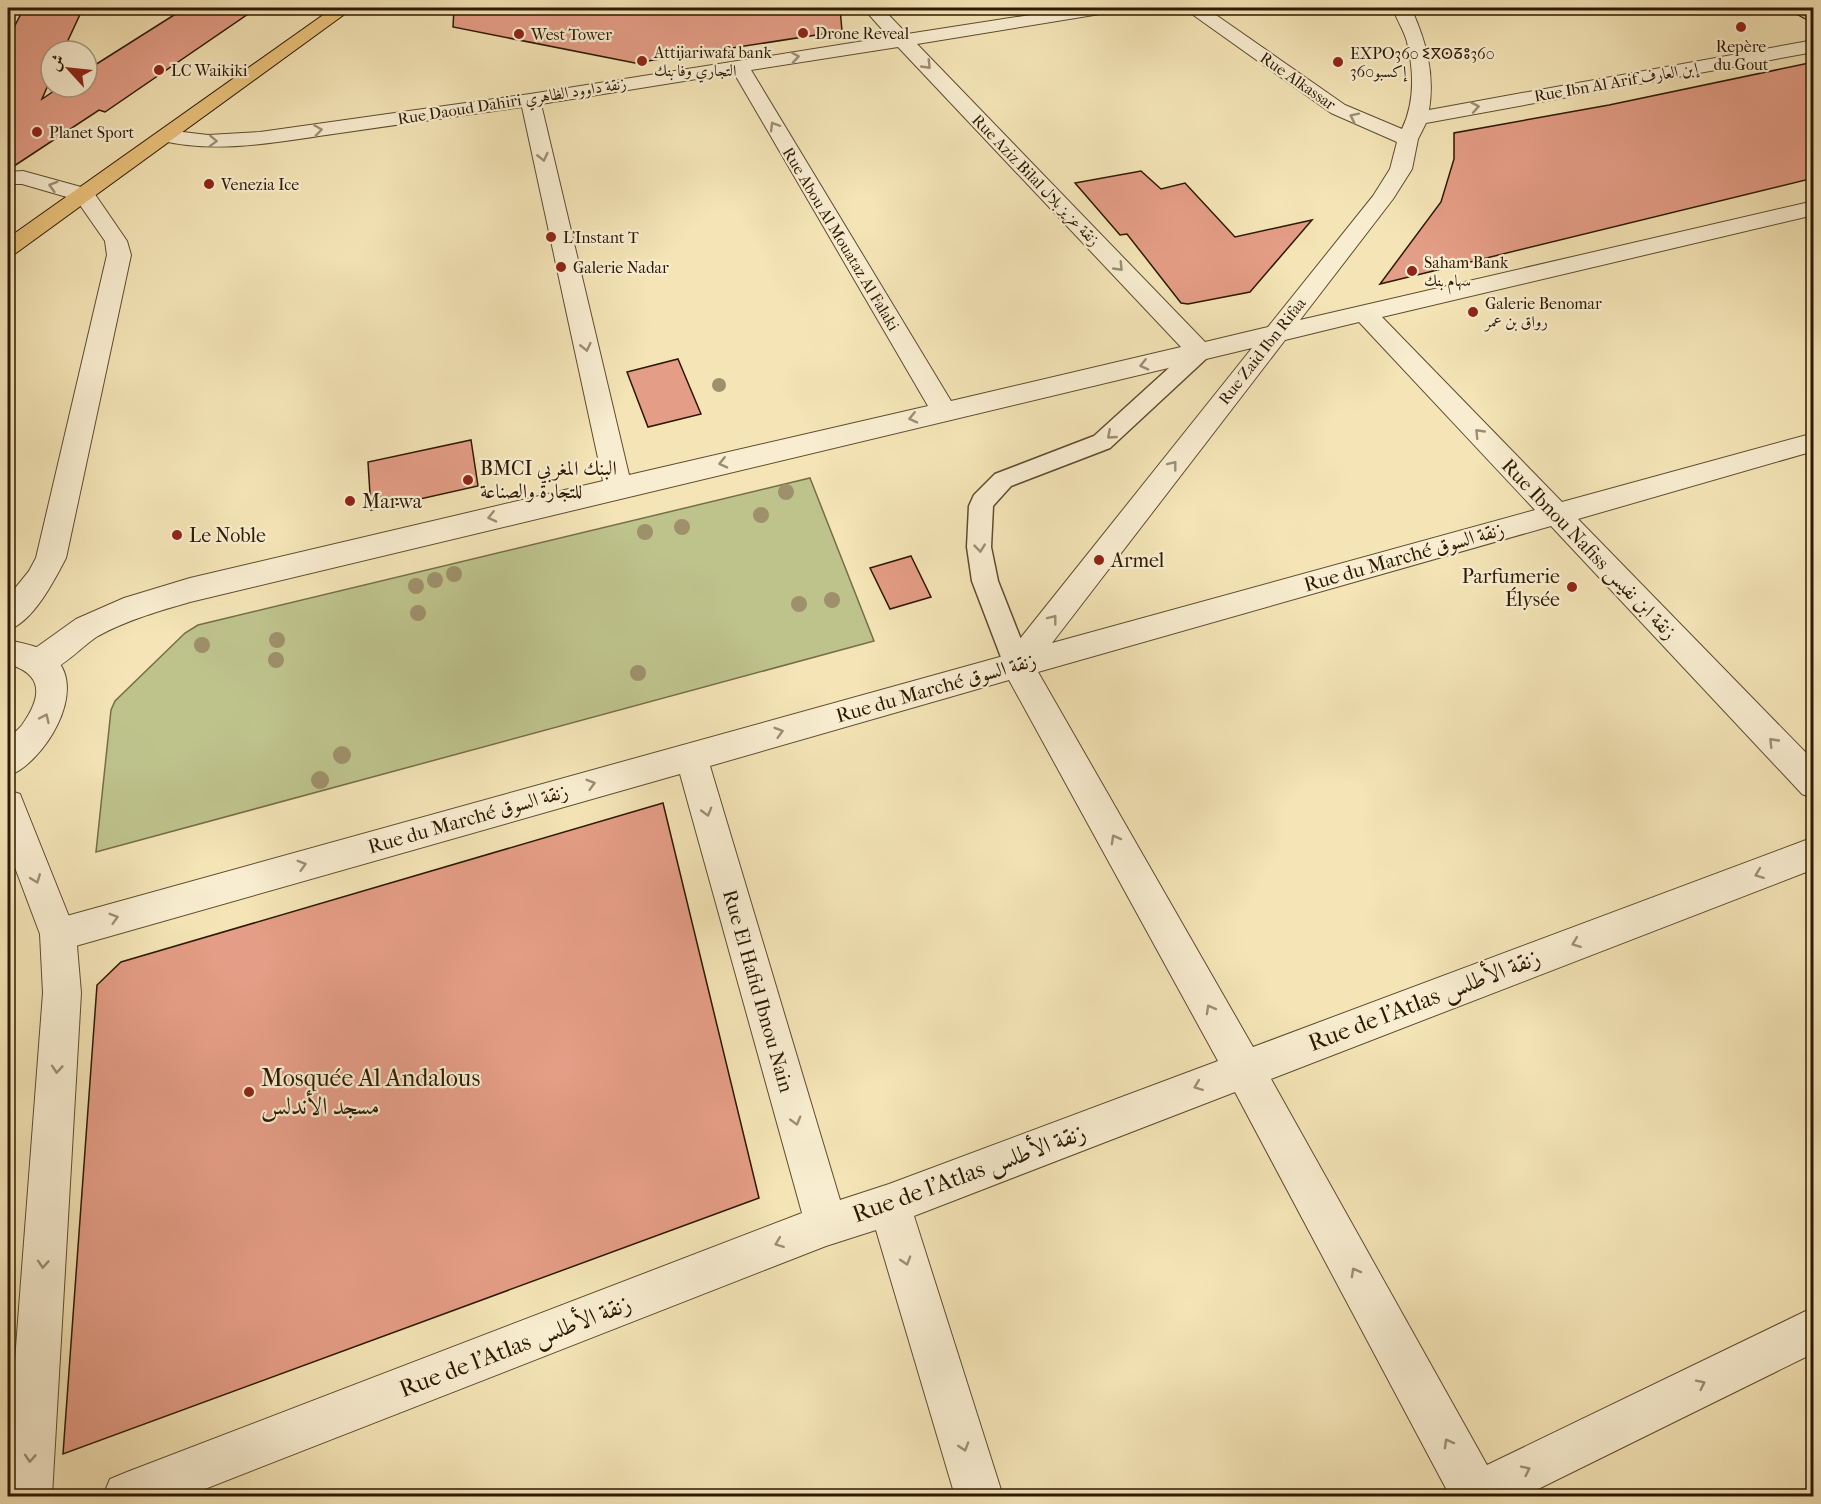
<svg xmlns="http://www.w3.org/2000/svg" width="1821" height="1504" viewBox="0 0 1821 1504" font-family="'IM FELL French Canon',Amiri,'Noto Sans Tifinagh',serif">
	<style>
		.green { fill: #bec38c; stroke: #756e47; stroke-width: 1.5 }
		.building { fill: #e49d86; stroke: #2c1902; stroke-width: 1.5 }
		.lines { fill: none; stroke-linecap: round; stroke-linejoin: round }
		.service-casing { stroke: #5e4c2f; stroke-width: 3 }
		.minor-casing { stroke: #5e4c2f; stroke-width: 2 }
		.tertiary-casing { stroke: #5e4c2f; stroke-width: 2 }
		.primary-casing { stroke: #2c1902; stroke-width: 2 }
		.service { fill: #f8edd0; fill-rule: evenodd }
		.minor { fill: #f8edd0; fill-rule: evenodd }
		.tertiary { fill: #f8edd0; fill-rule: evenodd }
		.primary { fill: #eac27b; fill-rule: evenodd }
		.tree { fill: #9e906a }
		.oneway { stroke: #9c8e73 }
		.poi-dot { fill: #8f2418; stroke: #f8edd0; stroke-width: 2 }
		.labels { text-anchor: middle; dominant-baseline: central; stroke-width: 4.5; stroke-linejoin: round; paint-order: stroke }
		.far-poi-label { font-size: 16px; fill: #2c1902; stroke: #f8edd0; text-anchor: start }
		.far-street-label { font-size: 16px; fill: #2c1902; stroke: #f8edd0 }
		.poi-label { font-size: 20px; fill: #2c1902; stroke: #f8edd0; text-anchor: start }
		.street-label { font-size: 20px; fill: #2c1902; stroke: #f8edd0 }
		.near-street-label { font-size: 24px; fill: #2c1902; stroke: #f8edd0 }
		.near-poi-label { font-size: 24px; fill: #2c1902; stroke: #f8edd0; text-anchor: start }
	</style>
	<rect width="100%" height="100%" fill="#f4e4b6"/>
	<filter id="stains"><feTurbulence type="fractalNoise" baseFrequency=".00333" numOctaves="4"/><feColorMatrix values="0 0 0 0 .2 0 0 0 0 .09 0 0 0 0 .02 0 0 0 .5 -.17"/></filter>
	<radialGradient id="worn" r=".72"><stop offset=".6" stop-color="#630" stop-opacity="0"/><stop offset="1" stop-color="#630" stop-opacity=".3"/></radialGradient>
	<path class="green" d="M 810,478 L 874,641 L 96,852 L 111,710 L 115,701 L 185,633 L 198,625 Z"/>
	<path class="building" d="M 24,8 L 83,8 L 63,51 L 51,51 L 51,78 L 42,99 L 60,87 L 87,87 L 87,70 L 185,8 L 257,8 L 105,112 L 99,110 L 8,170 L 8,39 Z
		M 454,8 L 840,8 L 842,31 L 635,63 L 453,27 Z
		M 1814,62 L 1814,178 L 1380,284 L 1441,202 L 1454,159 L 1454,133 L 1609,105 Z
		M 1141,171 L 1161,189 L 1185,183 L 1235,237 L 1312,220 L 1250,292 L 1188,304 L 1181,303 L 1127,234 L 1120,235 L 1075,183 Z
		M 678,359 L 701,414 L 648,427 L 627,372 Z
		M 471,440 L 478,486 L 371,510 L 368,462 Z
		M 911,556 L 931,597 L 890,609 L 870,568 Z
		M 663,803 L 759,1198 L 63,1454 L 97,985 L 121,962 Z"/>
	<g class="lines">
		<defs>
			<path id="service" d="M 1200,345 L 1208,347 L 1211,352 L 1208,357 L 1110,448 L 1011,486 L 993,506 L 991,547 L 998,581 L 1031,665 L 1027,673 L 1017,676 L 1007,673 L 972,581 L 967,547 L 969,506 L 974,495 L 995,474 L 1094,436 L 1192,347 Z"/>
			<path id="minor" d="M 863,8 L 882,8 L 907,34 L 1075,8 L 1115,8 L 1112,12 L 1106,13 L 917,44 L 1205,342 L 1268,327 L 1373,196 L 1390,169 L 1397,142 L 1331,113 L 1189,12 L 1186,8 L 1206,8 L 1345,105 L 1402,129 C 1415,102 1414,71 1407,42 C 1404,30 1396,19 1393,8 L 1411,8 C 1426,41 1435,73 1429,110 L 1814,40 L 1814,52 L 1426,123 L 1418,139 L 1412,169 L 1393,199 L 1300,320 L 1814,201 L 1814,215 L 1382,317 L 1562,502 L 1814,433 L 1814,451 L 1578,519 L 1814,761 L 1814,799 L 1802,794 L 1551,526 L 1038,672 L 1253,1047 L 1814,837 L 1814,869 L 1271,1079 L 1487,1465 L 1814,1307 L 1814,1353 L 1524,1496 L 1450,1496 L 1235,1092 L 914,1216 L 1003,1496 L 955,1496 L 876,1230 L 826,1246 L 187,1496 L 103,1496 L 110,1479 L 127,1472 L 802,1213 L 680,774 L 58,951 L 45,946 L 40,934 L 45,922 L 1007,655 L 1252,348 L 190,602 C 159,611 127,620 98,636 C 77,649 54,681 27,672 L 22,663 L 27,654 L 76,619 L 124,598 L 190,578 L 603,481 L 522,107 C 461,116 401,124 340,133 C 281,141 218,155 159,140 L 156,136 L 159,132 L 166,130 L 208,135 L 260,132 L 530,94 L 889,37 ZM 898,47 L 1181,347 L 951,401 L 751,70 ZM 734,73 L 928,406 L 629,475 L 541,104 ZM 1359,322 L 1535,510 L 1052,643 L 1285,340 ZM 1009,680 L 1218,1061 L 889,1184 L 840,1200 L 710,766 Z
				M 23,171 L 92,190 L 95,195 L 92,200 L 84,202 L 22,184 L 8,184 L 8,172 Z"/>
			<path id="tertiary" d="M 84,188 L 92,190 L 127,241 L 131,255 L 66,558 C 54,581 33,622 8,630 L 8,597 L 29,571 L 36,558 L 107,255 L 105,241 L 73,195 L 76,190 Z
				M 8,640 C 25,644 42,646 55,658 C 89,691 43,764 8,776 C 7,768 5,752 8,743 C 9,737 18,730 22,725 C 42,697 44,674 8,664 Z
				M 8,790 L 20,794 L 76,934 L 81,993 L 52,1496 L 8,1496 L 8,1452 L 43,993 L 40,934 L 8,849 Z"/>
			<path id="primary" d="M 333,8 L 353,8 L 16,253 L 8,255 L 8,238 Z
				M 1786,8 L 1808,8 L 1814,10 L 1814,23 Z"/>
		</defs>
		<use href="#service" class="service-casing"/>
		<use href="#minor" class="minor-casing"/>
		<use href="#tertiary" class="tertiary-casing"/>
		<use href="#primary" class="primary-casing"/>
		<use href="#service" class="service"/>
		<use href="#minor" class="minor"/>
		<use href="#tertiary" class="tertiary"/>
		<use href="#primary" class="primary"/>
	</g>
	<g class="tree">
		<circle cx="719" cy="385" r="7"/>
		<circle cx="786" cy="492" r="8"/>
		<circle cx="761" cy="515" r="8"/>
		<circle cx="682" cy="527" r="8"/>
		<circle cx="645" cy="532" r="8"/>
		<circle cx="454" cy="574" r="8"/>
		<circle cx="435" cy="580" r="8"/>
		<circle cx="416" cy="586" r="8"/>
		<circle cx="832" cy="600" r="8"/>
		<circle cx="799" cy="604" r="8"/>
		<circle cx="418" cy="613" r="8"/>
		<circle cx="277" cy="640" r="8"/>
		<circle cx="202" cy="645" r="8"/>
		<circle cx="276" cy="660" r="8"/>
		<circle cx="638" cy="673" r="8"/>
		<circle cx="342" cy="755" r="9"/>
		<circle cx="320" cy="780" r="9"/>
	</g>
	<defs><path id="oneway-chevron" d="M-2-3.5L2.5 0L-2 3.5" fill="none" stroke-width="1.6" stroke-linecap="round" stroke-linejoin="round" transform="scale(1.5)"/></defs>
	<g class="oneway">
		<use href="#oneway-chevron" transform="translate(795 57) rotate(-9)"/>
		<use href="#oneway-chevron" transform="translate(927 65) rotate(46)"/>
		<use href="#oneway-chevron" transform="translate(1475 107) rotate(-10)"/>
		<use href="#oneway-chevron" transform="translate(1354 117) rotate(-154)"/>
		<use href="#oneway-chevron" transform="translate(774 126) rotate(-121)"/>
		<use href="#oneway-chevron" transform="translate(318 130) rotate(-8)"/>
		<use href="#oneway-chevron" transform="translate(213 141) rotate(2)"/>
		<use href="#oneway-chevron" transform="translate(543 157) rotate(77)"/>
		<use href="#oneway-chevron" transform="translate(53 186) rotate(-164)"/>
		<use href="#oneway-chevron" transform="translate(1119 267) rotate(46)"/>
		<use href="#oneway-chevron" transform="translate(586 347) rotate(77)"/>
		<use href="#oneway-chevron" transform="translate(1144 365) rotate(167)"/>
		<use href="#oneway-chevron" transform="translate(913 418) rotate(167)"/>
		<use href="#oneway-chevron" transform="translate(1479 433) rotate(-134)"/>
		<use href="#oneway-chevron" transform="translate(1111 435) rotate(139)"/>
		<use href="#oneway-chevron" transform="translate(723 463) rotate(167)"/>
		<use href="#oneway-chevron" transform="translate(1173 465) rotate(-52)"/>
		<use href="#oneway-chevron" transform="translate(492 517) rotate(167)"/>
		<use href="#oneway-chevron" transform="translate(980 548) rotate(84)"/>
		<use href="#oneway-chevron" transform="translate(1053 619) rotate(-52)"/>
		<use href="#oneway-chevron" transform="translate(45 718) rotate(-65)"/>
		<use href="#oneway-chevron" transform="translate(779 732) rotate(-16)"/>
		<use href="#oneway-chevron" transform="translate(1773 742) rotate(-134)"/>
		<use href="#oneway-chevron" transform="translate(591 784) rotate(-16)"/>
		<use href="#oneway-chevron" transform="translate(707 812) rotate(74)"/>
		<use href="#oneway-chevron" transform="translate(1115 839) rotate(-119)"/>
		<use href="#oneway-chevron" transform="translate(302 865) rotate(-16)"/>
		<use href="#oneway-chevron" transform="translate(1759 874) rotate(159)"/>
		<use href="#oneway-chevron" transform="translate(36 879) rotate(69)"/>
		<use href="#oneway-chevron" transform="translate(114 918) rotate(-16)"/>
		<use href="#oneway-chevron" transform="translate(1576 943) rotate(159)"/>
		<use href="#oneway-chevron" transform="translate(1210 1009) rotate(-119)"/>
		<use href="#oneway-chevron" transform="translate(57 1069) rotate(94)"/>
		<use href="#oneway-chevron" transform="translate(1198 1086) rotate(159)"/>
		<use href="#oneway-chevron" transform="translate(796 1121) rotate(74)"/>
		<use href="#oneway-chevron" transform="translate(779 1243) rotate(159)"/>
		<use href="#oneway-chevron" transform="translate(906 1261) rotate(73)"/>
		<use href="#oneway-chevron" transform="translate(43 1264) rotate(94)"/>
		<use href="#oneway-chevron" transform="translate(1355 1272) rotate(-119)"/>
		<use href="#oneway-chevron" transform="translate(1701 1384) rotate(-26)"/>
		<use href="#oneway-chevron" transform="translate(1448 1443) rotate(-119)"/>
		<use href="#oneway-chevron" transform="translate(964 1447) rotate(73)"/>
		<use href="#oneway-chevron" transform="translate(30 1458) rotate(94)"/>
		<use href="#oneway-chevron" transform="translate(1526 1470) rotate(-26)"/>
	</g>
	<g class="poi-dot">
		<circle cx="1741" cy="27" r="6"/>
		<circle cx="803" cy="33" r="6"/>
		<circle cx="519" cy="34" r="6"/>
		<circle cx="642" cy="61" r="6"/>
		<circle cx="1338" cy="62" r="6"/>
		<circle cx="159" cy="70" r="6"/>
		<circle cx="37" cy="132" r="6"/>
		<circle cx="209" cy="184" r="6"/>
		<circle cx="551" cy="237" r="6"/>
		<circle cx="561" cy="267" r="6"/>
		<circle cx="1412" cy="271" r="6"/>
		<circle cx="1473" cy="312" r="6"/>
		<circle cx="468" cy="480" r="6"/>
		<circle cx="350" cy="501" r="6"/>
		<circle cx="177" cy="535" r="6"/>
		<circle cx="1099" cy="560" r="6"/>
		<circle cx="1572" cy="587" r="6"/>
		<circle cx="249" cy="1092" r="6"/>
	</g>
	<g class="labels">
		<g class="far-poi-label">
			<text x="815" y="33">Drone Reveal</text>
			<text x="531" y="34">West Tower</text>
			<text x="1741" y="46" text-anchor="middle">Repère<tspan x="1741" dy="18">du Gout</tspan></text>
			<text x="654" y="52">Attijariwafa bank<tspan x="654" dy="18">التجاري وفا بنك</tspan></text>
			<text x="1350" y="53">EXPO360 ⵉⴳⵙⵒⵓ360<tspan x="1350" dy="18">إكسبو360</tspan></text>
			<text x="171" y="70">LC Waikiki</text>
			<text x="49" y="132">Planet Sport</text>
			<text x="221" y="184">Venezia Ice</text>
			<text x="563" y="237">L'Instant T</text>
			<text x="1424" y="262">Saham Bank<tspan x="1424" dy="18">سهام بنك</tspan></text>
			<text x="573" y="267">Galerie Nadar</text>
			<text x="1485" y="303">Galerie Benomar<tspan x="1485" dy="18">رواق بن عمر</tspan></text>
		</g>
		<g class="far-street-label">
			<text transform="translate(1298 81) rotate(35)">Rue Alkassar</text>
			<text transform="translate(1616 82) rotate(-10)">Rue Ibn Al Arif إبن العارف</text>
			<text transform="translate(512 101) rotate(-9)">Rue Daoud Dahiri زنقة داوود الظاهري</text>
			<text transform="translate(1036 180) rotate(46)">Rue Aziz Bilal زنقة عزيز بلال</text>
			<text transform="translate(841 239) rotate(59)">Rue Abou Al Mouataz Al Falaki</text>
			<text transform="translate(1262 351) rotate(-52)">Rue Zaid Ibn Rifaa</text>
		</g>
		<g class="poi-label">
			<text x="480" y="468">BMCI البنك المغربي<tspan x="480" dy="23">للتجارة والصناعة</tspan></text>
			<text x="362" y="501">Marwa</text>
			<text x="189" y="535">Le Noble</text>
			<text x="1111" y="560">Armel</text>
			<text x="1560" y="576" text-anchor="end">Parfumerie<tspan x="1560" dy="23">Élysée</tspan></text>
		</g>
		<g class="street-label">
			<text transform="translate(1589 549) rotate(46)">Rue Ibnou Nafiss زنقة ابن نفيس</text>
			<text transform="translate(1404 557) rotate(-16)">Rue du Marché زنقة السوق</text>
			<text transform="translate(936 688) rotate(-16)">Rue du Marché زنقة السوق</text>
			<text transform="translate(468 819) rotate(-16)">Rue du Marché زنقة السوق</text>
			<text transform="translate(758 991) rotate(74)">Rue El Hafid Ibnou Nain</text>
		</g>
		<g class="near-street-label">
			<text transform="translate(1424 1000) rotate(-21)">Rue de l'Atlas زنقة الأطلس</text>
			<text transform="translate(969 1173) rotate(-20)">Rue de l'Atlas زنقة الأطلس</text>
			<text transform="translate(515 1346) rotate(-21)">Rue de l'Atlas زنقة الأطلس</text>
		</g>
		<g class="near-poi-label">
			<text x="261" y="1078">Mosquée Al Andalous<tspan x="261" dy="28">مسجد الأندلس</tspan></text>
		</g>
	</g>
	<rect width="1821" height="1504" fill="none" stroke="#f4e4b6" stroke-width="30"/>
	<rect x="9" y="9" width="1803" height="1486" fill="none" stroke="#2c1902" stroke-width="3"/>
	<rect x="15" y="15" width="1791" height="1474" fill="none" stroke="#2c1902" stroke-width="1.5"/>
	<g transform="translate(69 69) rotate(297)"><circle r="28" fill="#f8edd0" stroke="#a6987e" stroke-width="1.5"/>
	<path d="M0-4.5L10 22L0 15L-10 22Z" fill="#8f2418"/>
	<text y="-9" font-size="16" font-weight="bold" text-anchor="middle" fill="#2c1902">ش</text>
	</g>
	<rect width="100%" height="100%" filter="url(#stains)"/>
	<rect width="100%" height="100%" fill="url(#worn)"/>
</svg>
